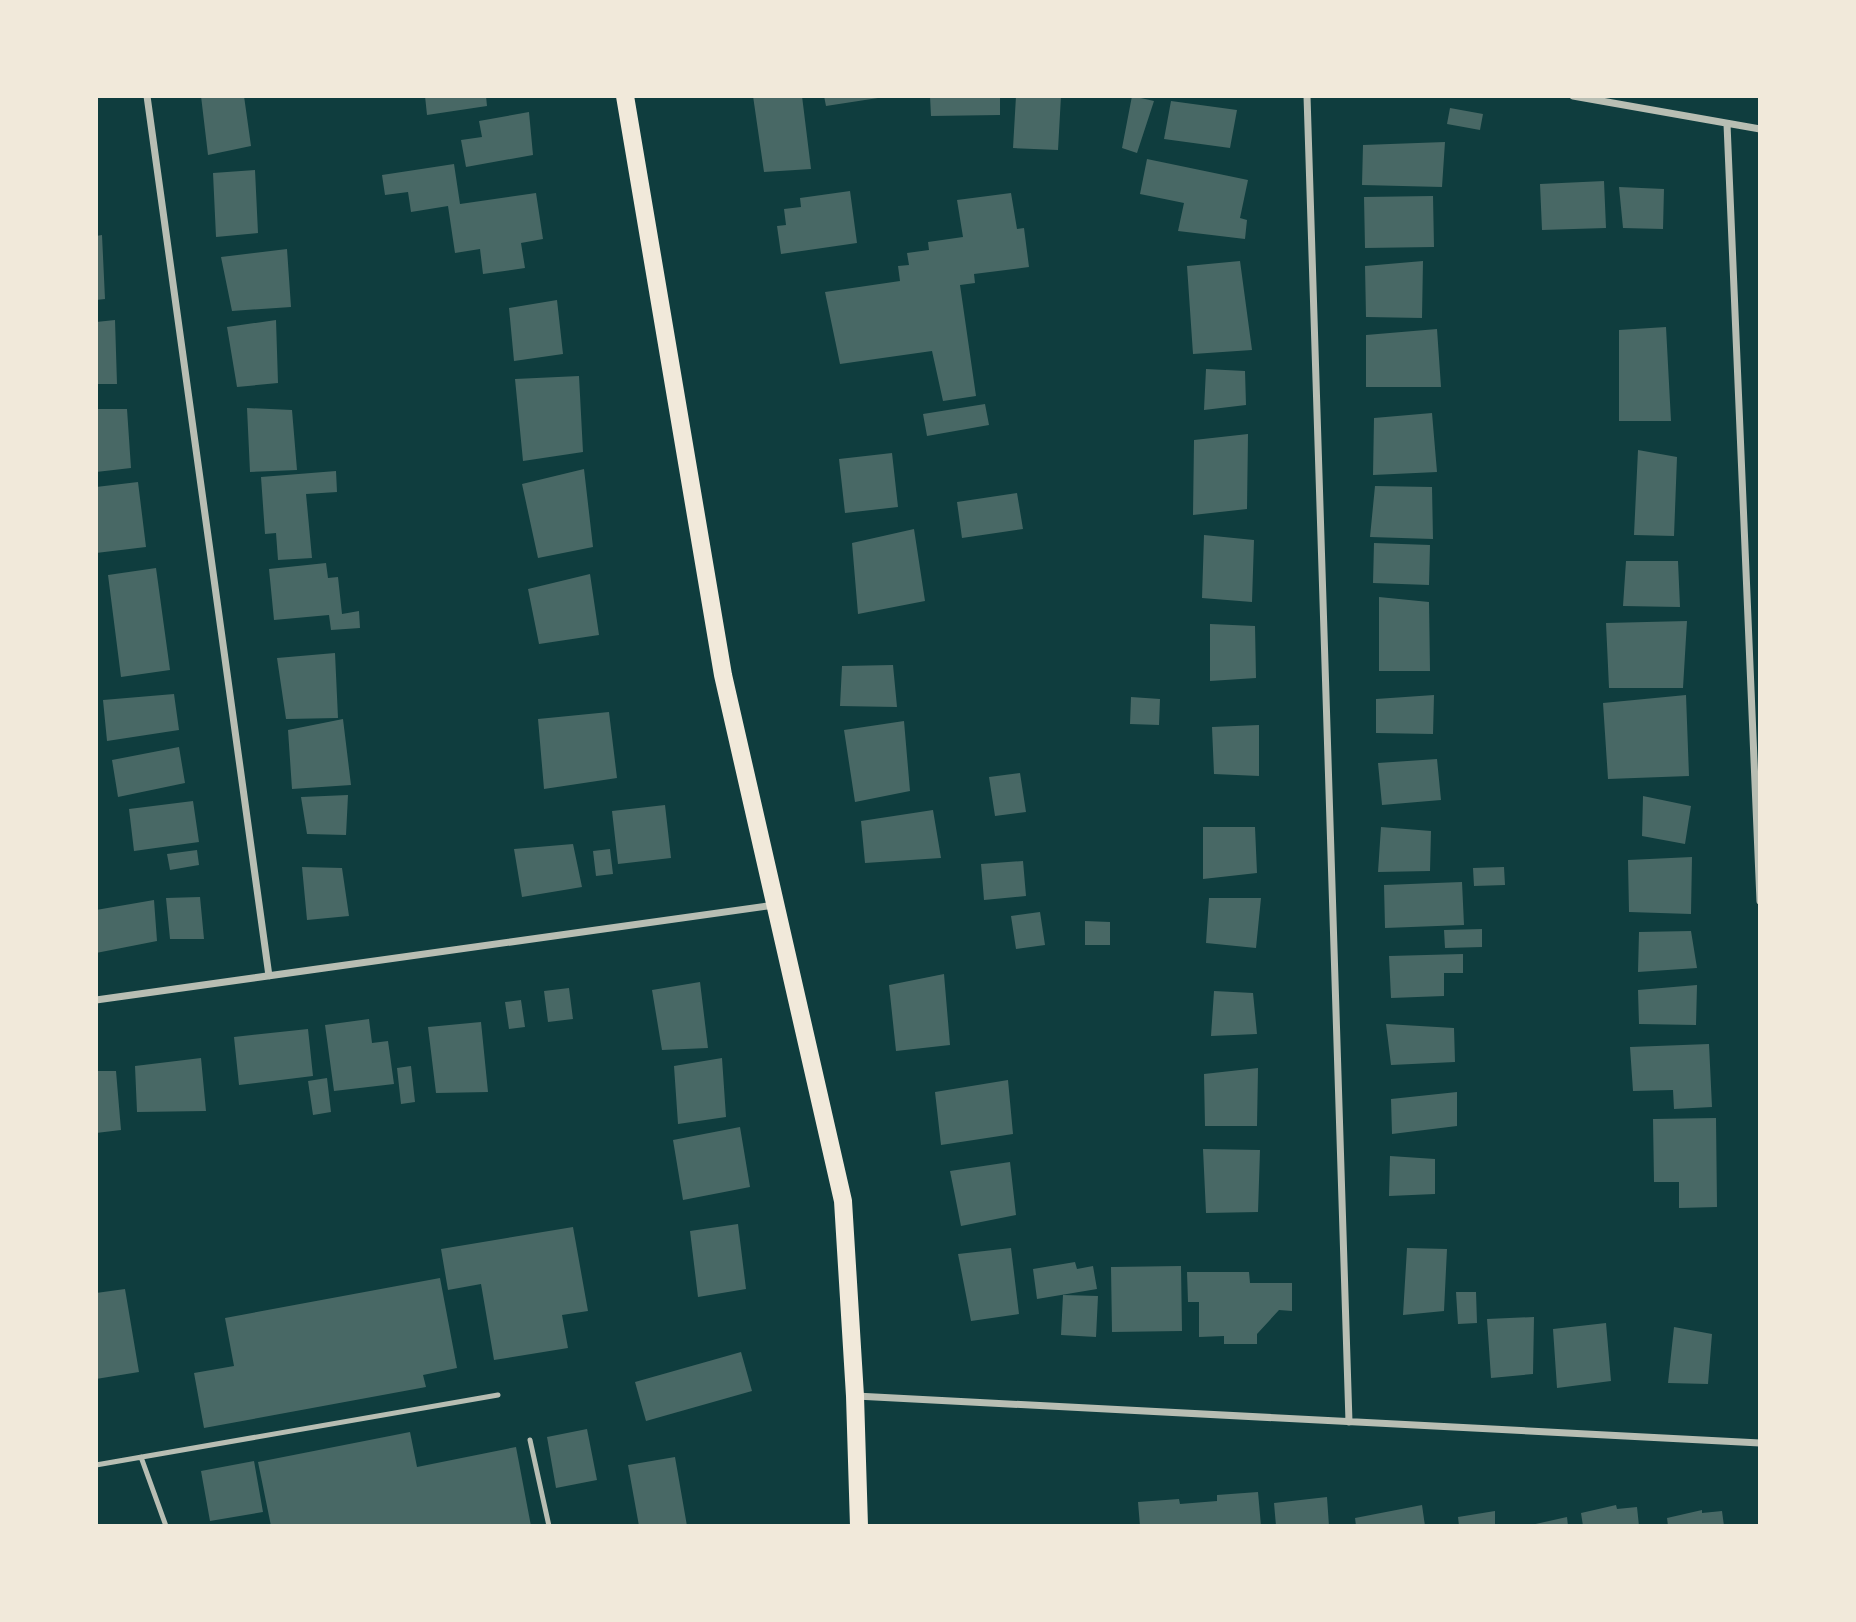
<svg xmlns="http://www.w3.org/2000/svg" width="1856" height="1622" viewBox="0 0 1856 1622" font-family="Barlow,sans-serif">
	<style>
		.building { fill: #486865 }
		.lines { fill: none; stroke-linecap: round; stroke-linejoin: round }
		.service { stroke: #b8beb3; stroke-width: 5 }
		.minor { stroke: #b8beb3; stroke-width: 7 }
		.primary { stroke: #f1e9da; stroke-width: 18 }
	</style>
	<rect width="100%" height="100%" fill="#0f3d3e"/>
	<path class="building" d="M 201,96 L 244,96 L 251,146 L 208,155 Z
		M 425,96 L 486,96 L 487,106 L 427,115 Z
		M 753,96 L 802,96 L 811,169 L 764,172 Z
		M 824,96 L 878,96 L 878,98 L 826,106 Z
		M 930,96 L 1000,96 L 1000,115 L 931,116 Z
		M 1016,96 L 1061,96 L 1058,150 L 1013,148 Z
		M 1132,96 L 1154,101 L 1137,153 L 1122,148 Z
		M 1171,101 L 1237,110 L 1230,148 L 1164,139 Z
		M 1450,108 L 1483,114 L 1480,130 L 1447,124 Z
		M 529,112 L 533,155 L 466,167 L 461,140 L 482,137 L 479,121 Z
		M 1445,142 L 1442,187 L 1362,185 L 1363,145 Z
		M 1147,159 L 1248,180 L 1240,218 L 1247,220 L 1245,239 L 1178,231 L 1184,203 L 1140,194 Z
		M 454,164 L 460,204 L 536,193 L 543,239 L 521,243 L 525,268 L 483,274 L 480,249 L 455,253 L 448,206 L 411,212 L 408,192 L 385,195 L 382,175 Z
		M 255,170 L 258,233 L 216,237 L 213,173 Z
		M 1604,181 L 1606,228 L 1542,230 L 1540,184 Z
		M 1619,187 L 1664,189 L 1663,229 L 1623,228 Z
		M 850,191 L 857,243 L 781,254 L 777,226 L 786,225 L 784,209 L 801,207 L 800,198 Z
		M 1011,193 L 1017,229 L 1024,228 L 1029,267 L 974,274 L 975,283 L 960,285 L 976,396 L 943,401 L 932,351 L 840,364 L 825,292 L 900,281 L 898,266 L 909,265 L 907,253 L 929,250 L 928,242 L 963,237 L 957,200 Z
		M 1433,196 L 1434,247 L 1365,248 L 1364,197 Z
		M 102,235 L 105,299 L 96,300 L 96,236 Z
		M 287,249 L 291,307 L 232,311 L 221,257 Z
		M 1240,261 L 1252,350 L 1193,354 L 1187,266 Z
		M 1423,261 L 1422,318 L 1366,317 L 1365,266 Z
		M 557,300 L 563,354 L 514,361 L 509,308 Z
		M 115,320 L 117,384 L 96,384 L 96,322 Z
		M 276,320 L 278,383 L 237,387 L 227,327 Z
		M 1666,327 L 1671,421 L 1619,421 L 1619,330 Z
		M 1437,329 L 1441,387 L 1366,387 L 1366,335 Z
		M 1206,369 L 1245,371 L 1246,405 L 1204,410 Z
		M 579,376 L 583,452 L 523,461 L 515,379 Z
		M 985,404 L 989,425 L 927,436 L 923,414 Z
		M 247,408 L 292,410 L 297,470 L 250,472 Z
		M 96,409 L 127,409 L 131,468 L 96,472 Z
		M 1432,413 L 1437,472 L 1373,475 L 1374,418 Z
		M 1248,434 L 1247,509 L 1193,515 L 1194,440 Z
		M 1638,450 L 1677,457 L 1674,536 L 1634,535 Z
		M 892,453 L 898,507 L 845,513 L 839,459 Z
		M 584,469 L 593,547 L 538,558 L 522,484 Z
		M 336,471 L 337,492 L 306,494 L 312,558 L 278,560 L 276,533 L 265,534 L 261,477 Z
		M 138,482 L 146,547 L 96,553 L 96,487 Z
		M 1375,486 L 1432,487 L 1433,539 L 1370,537 Z
		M 1017,493 L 1023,529 L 962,538 L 957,502 Z
		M 914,529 L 925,601 L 858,614 L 852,543 Z
		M 1204,535 L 1254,540 L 1252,602 L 1202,598 Z
		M 1374,543 L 1430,545 L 1429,585 L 1373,583 Z
		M 1626,561 L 1678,561 L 1680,607 L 1623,606 Z
		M 326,563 L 328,578 L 338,577 L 342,614 L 359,611 L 360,628 L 331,630 L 329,615 L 274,620 L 269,569 Z
		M 156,568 L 170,670 L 121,677 L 108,575 Z
		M 590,574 L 599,635 L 539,644 L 528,589 Z
		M 1379,597 L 1429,602 L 1430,671 L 1379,671 Z
		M 1687,621 L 1683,688 L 1609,688 L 1606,623 Z
		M 1210,624 L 1255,626 L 1256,678 L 1210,681 Z
		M 335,653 L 338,718 L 286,719 L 277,658 Z
		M 893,665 L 897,707 L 840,706 L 842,666 Z
		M 174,694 L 179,730 L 107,741 L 103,700 Z
		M 1434,695 L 1433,734 L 1376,733 L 1376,699 Z
		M 1686,695 L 1689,776 L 1608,779 L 1603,703 Z
		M 1131,697 L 1160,699 L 1159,725 L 1130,724 Z
		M 609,712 L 617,778 L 544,789 L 538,719 Z
		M 343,719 L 351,785 L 292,789 L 288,730 Z
		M 904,721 L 910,791 L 855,802 L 844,730 Z
		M 1259,725 L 1259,776 L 1214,774 L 1212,727 Z
		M 179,747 L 185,783 L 118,797 L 112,760 Z
		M 1437,759 L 1441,800 L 1382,805 L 1378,763 Z
		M 1020,773 L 1026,812 L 995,816 L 989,777 Z
		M 348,795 L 346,835 L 307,834 L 301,797 Z
		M 1643,796 L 1691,806 L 1685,844 L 1642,836 Z
		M 193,801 L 199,842 L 134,851 L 129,809 Z
		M 665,805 L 671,858 L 618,864 L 612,811 Z
		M 933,810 L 941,858 L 865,863 L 861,821 Z
		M 1203,827 L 1255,827 L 1257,873 L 1203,879 Z
		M 1381,827 L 1431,831 L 1430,871 L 1378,872 Z
		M 573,844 L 582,887 L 522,897 L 514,849 Z
		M 610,849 L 613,874 L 596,876 L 593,851 Z
		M 197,850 L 199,865 L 170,870 L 167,854 Z
		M 1692,857 L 1691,914 L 1629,912 L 1628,860 Z
		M 1023,861 L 1026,896 L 984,900 L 981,864 Z
		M 302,867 L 342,868 L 349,916 L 307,920 Z
		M 1504,867 L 1505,885 L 1474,886 L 1473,868 Z
		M 1462,882 L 1464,925 L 1385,928 L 1384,885 Z
		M 200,897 L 204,939 L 170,939 L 166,898 Z
		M 1209,898 L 1261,898 L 1256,948 L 1206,943 Z
		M 154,900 L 157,941 L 96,953 L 96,910 Z
		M 1040,912 L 1045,945 L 1016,949 L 1011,916 Z
		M 1085,921 L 1110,922 L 1110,945 L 1085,945 Z
		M 1482,929 L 1482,947 L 1445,948 L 1444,930 Z
		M 1691,931 L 1697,968 L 1638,972 L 1639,932 Z
		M 1463,954 L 1463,973 L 1444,973 L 1444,996 L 1391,998 L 1389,956 Z
		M 944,974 L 950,1045 L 896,1051 L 889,985 Z
		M 700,982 L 708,1048 L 662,1050 L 652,990 Z
		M 1697,985 L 1696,1025 L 1639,1024 L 1638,990 Z
		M 569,988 L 573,1019 L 548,1022 L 544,991 Z
		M 1214,991 L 1253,993 L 1257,1034 L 1211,1036 Z
		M 521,1000 L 525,1027 L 509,1029 L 505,1002 Z
		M 369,1019 L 372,1043 L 388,1041 L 394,1084 L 334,1091 L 325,1025 Z
		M 481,1022 L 488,1092 L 436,1093 L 428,1027 Z
		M 1386,1024 L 1454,1028 L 1455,1062 L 1391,1065 Z
		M 308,1029 L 313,1076 L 239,1085 L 234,1037 Z
		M 1709,1044 L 1712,1107 L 1674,1109 L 1673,1090 L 1633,1091 L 1630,1047 Z
		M 201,1058 L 206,1111 L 137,1112 L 135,1066 Z
		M 722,1058 L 726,1117 L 678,1124 L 674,1066 Z
		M 411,1066 L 415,1102 L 401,1104 L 397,1068 Z
		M 1258,1068 L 1257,1126 L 1205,1126 L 1204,1074 Z
		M 96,1071 L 116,1071 L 121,1130 L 96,1133 Z
		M 327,1078 L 331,1112 L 313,1115 L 308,1081 Z
		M 1008,1080 L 1013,1134 L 941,1145 L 935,1092 Z
		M 1457,1092 L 1457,1126 L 1392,1134 L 1391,1099 Z
		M 1716,1118 L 1717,1207 L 1679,1208 L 1679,1182 L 1654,1182 L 1653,1119 Z
		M 740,1127 L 750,1187 L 683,1200 L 673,1140 Z
		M 1203,1149 L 1260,1150 L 1258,1212 L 1206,1213 Z
		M 1390,1156 L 1435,1159 L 1435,1194 L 1389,1196 Z
		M 1010,1162 L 1016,1215 L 961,1226 L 950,1171 Z
		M 738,1224 L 746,1289 L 698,1297 L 690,1231 Z
		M 573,1227 L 588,1311 L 562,1315 L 568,1348 L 494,1360 L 481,1284 L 448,1290 L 441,1249 Z
		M 1011,1248 L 1019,1314 L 971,1321 L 958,1254 Z
		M 1407,1248 L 1447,1249 L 1444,1311 L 1403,1315 Z
		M 1075,1262 L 1077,1269 L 1093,1266 L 1097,1289 L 1037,1299 L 1033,1269 Z
		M 1181,1266 L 1182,1331 L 1112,1332 L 1111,1267 Z
		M 1187,1272 L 1249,1272 L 1250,1283 L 1292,1283 L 1292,1311 L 1279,1310 L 1257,1334 L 1257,1344 L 1224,1344 L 1224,1336 L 1199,1337 L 1199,1302 L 1188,1302 Z
		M 440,1278 L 457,1368 L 423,1375 L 426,1387 L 204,1428 L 194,1373 L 234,1366 L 225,1318 Z
		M 125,1289 L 139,1372 L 96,1379 L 96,1293 Z
		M 1456,1292 L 1476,1292 L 1477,1323 L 1458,1324 Z
		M 1063,1295 L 1098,1296 L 1096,1337 L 1061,1335 Z
		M 1534,1317 L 1533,1374 L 1491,1378 L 1487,1319 Z
		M 1606,1323 L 1611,1381 L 1557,1388 L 1553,1329 Z
		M 1674,1327 L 1712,1334 L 1708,1384 L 1668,1383 Z
		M 741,1352 L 752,1391 L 646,1421 L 635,1382 Z
		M 587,1429 L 597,1480 L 556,1488 L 547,1437 Z
		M 410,1432 L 417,1467 L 516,1447 L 531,1526 L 271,1526 L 258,1462 Z
		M 675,1457 L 687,1526 L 639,1526 L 628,1465 Z
		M 254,1461 L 263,1512 L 210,1521 L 201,1471 Z
		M 1258,1492 L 1261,1526 L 1140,1526 L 1138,1502 L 1179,1499 L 1180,1504 L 1217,1501 L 1217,1495 Z
		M 1327,1497 L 1329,1526 L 1276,1526 L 1274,1503 Z
		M 1422,1505 L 1425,1526 L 1356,1526 L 1355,1518 Z
		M 1616,1505 L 1617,1509 L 1637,1507 L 1639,1526 L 1583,1526 L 1581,1513 Z
		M 1702,1510 L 1702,1513 L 1722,1511 L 1724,1526 L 1668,1526 L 1667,1518 Z
		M 1495,1511 L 1495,1526 L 1459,1526 L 1458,1517 Z
		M 1567,1517 L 1568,1526 L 1531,1526 L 1531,1525 Z"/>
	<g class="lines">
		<path class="service" d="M 530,1440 L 549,1526
			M 141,1457 L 166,1526
			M 96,1465 L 498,1395"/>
		<path class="minor" d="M 147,96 L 269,976
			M 1307,96 L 1349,1422
			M 1573,96 L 1760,129
			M 1727,124 L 1760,901
			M 96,1000 L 775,905
			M 856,1396 L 1760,1443"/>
		<path class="primary" d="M 625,96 L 723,675 L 843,1201 L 855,1396 L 859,1526"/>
	</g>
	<rect width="1856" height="1622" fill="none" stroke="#f1e9da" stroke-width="196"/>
</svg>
